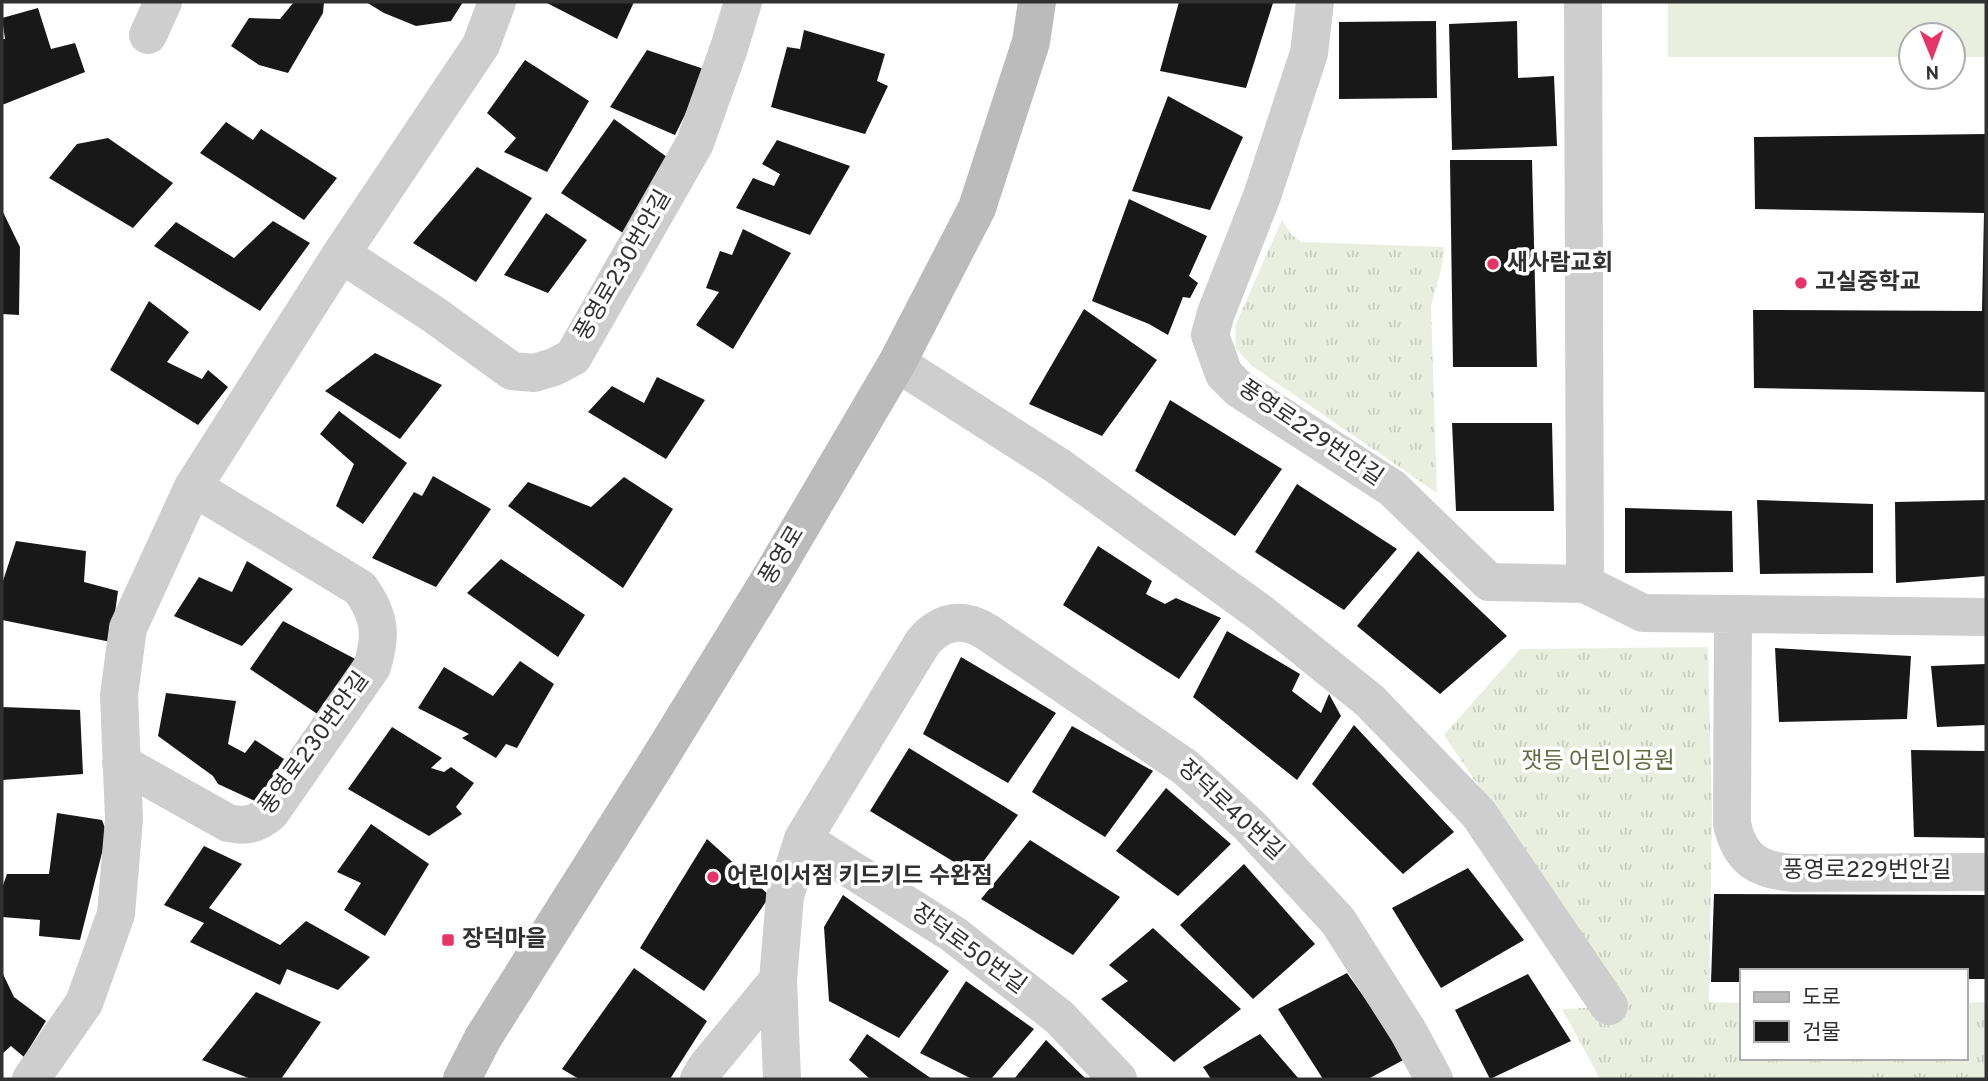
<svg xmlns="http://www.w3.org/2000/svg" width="1988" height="1081" viewBox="0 0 1988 1081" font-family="Overpass,'Noto Sans KR',sans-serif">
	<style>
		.grass { fill: url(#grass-tufts) }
		.garden { fill: #eaeedf }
		.building { fill: #181818 }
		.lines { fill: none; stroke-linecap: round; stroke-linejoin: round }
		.street { stroke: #cecece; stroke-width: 38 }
		.secondary { stroke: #bbb; stroke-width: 38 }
		.poi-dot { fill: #e63467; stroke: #fff; stroke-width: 2.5 }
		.labels { text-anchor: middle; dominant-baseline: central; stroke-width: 7; stroke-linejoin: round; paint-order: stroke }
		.poi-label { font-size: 23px; font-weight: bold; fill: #313131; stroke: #fff; text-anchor: start }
		.street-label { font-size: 23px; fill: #313131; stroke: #fff }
		.park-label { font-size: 23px; fill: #5e6d3d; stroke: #fff }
	</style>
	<defs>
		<pattern id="grass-tufts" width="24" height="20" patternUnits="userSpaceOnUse" patternTransform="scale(1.75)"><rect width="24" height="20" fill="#eaeedf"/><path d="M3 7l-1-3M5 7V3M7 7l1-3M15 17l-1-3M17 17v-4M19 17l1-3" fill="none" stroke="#c9cdc0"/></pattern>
	</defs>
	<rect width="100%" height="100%" fill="#fff"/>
	<path class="grass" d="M 1282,220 L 1291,234 L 1301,242 L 1444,247 C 1444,269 1435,286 1431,307 L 1437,493 L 1252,366 L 1236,349 L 1235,326 Z
		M 1708,647 L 1712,813 L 1709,1002 L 1741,1003 L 1741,1058 L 1965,1058 L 1965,1003 L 1986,1002 L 1986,1079 L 1600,1079 L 1562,1009 L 1628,1006 L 1444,735 L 1520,649 Z"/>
	<path class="garden" d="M 1668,2 L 1986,2 L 1986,57 L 1953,57 L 1953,35 L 1911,35 L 1911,57 L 1668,57 Z
		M 1864,1062 L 1864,1079 L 1735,1079 L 1735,1065 Z"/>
	<path class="building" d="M 294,2 L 324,2 L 323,13 L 288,73 L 259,65 L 231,46 L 249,18 L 280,19 Z
		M 366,2 L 463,2 L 451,21 L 416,26 L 384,13 Z
		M 545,2 L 634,2 L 617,39 Z
		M 1179,2 L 1273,3 L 1246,88 L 1160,71 Z
		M 38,8 L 51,49 L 75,43 L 85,72 L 2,105 L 2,39 L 5,39 L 2,18 Z
		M 1436,21 L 1437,98 L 1339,99 L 1339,22 Z
		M 1517,21 L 1518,78 L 1554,76 L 1557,146 L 1452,150 L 1449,24 Z
		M 804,30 L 885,54 L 877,81 L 888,86 L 865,134 L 771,107 L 787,47 L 800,49 Z
		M 647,50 L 707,70 L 675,135 L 610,107 Z
		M 525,60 L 589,101 L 547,172 L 504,152 L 516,138 L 487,113 Z
		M 1168,96 L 1243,137 L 1210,210 L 1132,191 Z
		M 614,119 L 667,157 L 623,233 L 561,193 Z
		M 226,122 L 253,140 L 261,129 L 337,178 L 304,220 L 200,153 Z
		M 1986,134 L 1986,392 L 1754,388 L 1753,310 L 1982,311 L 1984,213 L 1755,209 L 1754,137 Z
		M 108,138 L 173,183 L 133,228 L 49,178 L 77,144 Z
		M 777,140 L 850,166 L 810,235 L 736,208 L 753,178 L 774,186 L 780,174 L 762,164 Z
		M 1450,160 L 1532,160 L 1537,367 L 1453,367 Z
		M 477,167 L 532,198 L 476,282 L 413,243 Z
		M 1129,199 L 1207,236 L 1189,276 L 1198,283 L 1190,298 L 1183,297 L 1168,335 L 1149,324 L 1092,301 Z
		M 2,210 L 20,247 L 19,315 L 2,314 Z
		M 546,213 L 587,240 L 548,293 L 504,275 Z
		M 273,221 L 310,243 L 260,311 L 154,246 L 176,222 L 234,258 Z
		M 743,229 L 791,253 L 733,349 L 696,325 L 719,292 L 706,288 L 720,251 L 732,255 Z
		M 149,301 L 189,332 L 167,362 L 202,379 L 208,370 L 228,387 L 198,425 L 110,370 Z
		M 1084,309 L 1157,360 L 1102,436 L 1029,404 Z
		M 375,353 L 442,385 L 400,439 L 325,391 Z
		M 657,377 L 705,400 L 666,459 L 588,412 L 612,386 L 644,403 Z
		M 1170,400 L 1282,469 L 1235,536 L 1135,471 Z
		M 339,411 L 407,463 L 363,524 L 336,506 L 354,464 L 320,434 Z
		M 1452,423 L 1552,423 L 1554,511 L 1456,511 Z
		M 433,476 L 491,509 L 436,587 L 372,558 L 414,492 L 422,496 Z
		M 624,477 L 673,509 L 623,588 L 508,506 L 528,482 L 591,507 Z
		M 1297,484 L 1397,549 L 1344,610 L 1255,552 Z
		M 1757,500 L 1873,504 L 1873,573 L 1760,574 Z
		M 1986,500 L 1986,576 L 1896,583 L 1895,502 Z
		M 1625,508 L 1732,511 L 1733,572 L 1625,573 Z
		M 16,541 L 86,551 L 84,582 L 118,591 L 111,642 L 2,620 L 2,584 Z
		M 1098,546 L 1152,581 L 1146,594 L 1165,604 L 1176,598 L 1221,618 L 1179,679 L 1063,605 Z
		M 1418,551 L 1507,636 L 1440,694 L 1357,626 Z
		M 501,559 L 585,615 L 558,657 L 467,593 Z
		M 247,561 L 293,589 L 242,646 L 174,616 L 199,577 L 232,592 Z
		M 283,621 L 359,661 L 322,717 L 250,669 Z
		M 1227,631 L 1300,674 L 1292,691 L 1321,713 L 1329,694 L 1341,716 L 1297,780 L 1193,697 Z
		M 1775,648 L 1911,656 L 1907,719 L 1779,722 Z
		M 961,657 L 1056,713 L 1008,783 L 923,734 Z
		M 520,661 L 554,684 L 517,748 L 506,744 L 496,758 L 462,738 L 469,734 L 418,708 L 444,667 L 493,696 Z
		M 1986,664 L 1986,725 L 1937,727 L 1931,666 Z
		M 166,693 L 236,701 L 228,744 L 245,753 L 255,740 L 284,759 L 257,802 L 218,784 L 213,776 L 158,736 Z
		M 2,707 L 80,710 L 83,774 L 2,780 Z
		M 1354,725 L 1454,832 L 1403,874 L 1312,784 Z
		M 1072,726 L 1153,771 L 1105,837 L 1032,792 Z
		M 392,727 L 442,758 L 431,768 L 444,772 L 451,767 L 474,783 L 456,807 L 462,814 L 429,836 L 348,789 Z
		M 909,748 L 1018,815 L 974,874 L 870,811 Z
		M 1911,750 L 1986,751 L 1986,838 L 1914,837 Z
		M 1166,788 L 1231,844 L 1178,896 L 1116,851 Z
		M 57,813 L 102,820 L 107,833 L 80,940 L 39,936 L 40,920 L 2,917 L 2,888 L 7,874 L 49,874 Z
		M 371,824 L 429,864 L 385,936 L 344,910 L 361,883 L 337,872 Z
		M 707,839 L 770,896 L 704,991 L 640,948 Z
		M 1030,840 L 1120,897 L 1073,955 L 981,899 Z
		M 204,846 L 242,864 L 209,908 L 280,945 L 306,921 L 370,957 L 338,990 L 287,969 L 280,985 L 190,942 L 204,923 L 164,905 Z
		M 1244,864 L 1315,944 L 1253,999 L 1180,925 Z
		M 1468,868 L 1524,940 L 1441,988 L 1392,908 Z
		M 1714,894 L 1986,895 L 1986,979 L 1965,979 L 1965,971 L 1741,971 L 1741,982 L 1711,982 Z
		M 843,895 L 949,971 L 899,1038 L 829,1001 L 824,927 Z
		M 1153,928 L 1241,1009 L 1174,1062 L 1101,999 L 1128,981 L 1109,965 Z
		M 634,968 L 707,1021 L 670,1079 L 579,1079 L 562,1069 Z
		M 2,972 L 14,997 L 46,1021 L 24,1057 L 11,1046 L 2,1054 Z
		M 1347,973 L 1407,1058 L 1368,1079 L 1323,1079 L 1278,1009 Z
		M 1528,974 L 1571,1041 L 1490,1079 L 1455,1010 Z
		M 966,981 L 1034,1029 L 991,1079 L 972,1079 L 920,1053 Z
		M 256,992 L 321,1022 L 281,1079 L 251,1079 L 202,1060 Z
		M 867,1034 L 932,1079 L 870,1079 L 849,1060 Z
		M 1260,1034 L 1299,1079 L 1211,1079 L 1203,1067 Z
		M 1046,1040 L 1086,1079 L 1014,1079 Z"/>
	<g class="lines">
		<path class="street" d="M 1315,2 L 1309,53 L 1262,196 L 1216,313 L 1210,335 L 1224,374 L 1239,389 L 1392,488 L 1489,582 L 1585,584 L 1643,613 L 1986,617
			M 1583,2 L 1585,584
			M 148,35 L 163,2
			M 341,254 L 433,314 L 512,371 L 534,373 L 554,367 L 573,357 L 695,143 L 729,48 L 743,2
			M 897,363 L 1058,466 L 1262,614 L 1370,701 L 1478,813 L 1609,1006
			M 1733,615 L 1732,824 C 1740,860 1759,871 1795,873 L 1986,872
			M 121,763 L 228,823 C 246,827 258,824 271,812 L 372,667 C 382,634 380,616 360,588 L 193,487
			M 803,839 L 953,934 L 1059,1017 L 1118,1079
			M 31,1079 L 84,1003 L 116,914 L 124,819 L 119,695 L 128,628 L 193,487 L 341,254 L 481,45 L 497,2
			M 699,1079 L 707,1066 L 778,980
			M 782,1079 L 778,980 L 785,896 L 803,839 L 923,642 C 942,620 963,617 987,632 L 1185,767 L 1250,826 L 1338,921 L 1408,1031 L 1434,1079"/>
		<path class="secondary" d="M 462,1079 L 483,1038 L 656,764 L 771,577 L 897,363 L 977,208 L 1031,42 L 1037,2"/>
	</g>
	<g class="poi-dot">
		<circle cx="1493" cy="264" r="7"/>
		<circle cx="1801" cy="283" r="7"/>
		<circle cx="713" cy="877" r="7"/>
		<rect x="441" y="933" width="14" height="14" rx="3.5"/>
	</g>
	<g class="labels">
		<g class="poi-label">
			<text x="1507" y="264">새사람교회</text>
			<text x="1815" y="283">고실중학교</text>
			<text x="727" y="877">어린이서점 키드키드 수완점</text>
			<text x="462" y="940">장덕마을</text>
		</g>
		<g class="street-label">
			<text transform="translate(624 266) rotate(-60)">풍영로230번안길</text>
			<text transform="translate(1310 434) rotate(34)">풍영로229번안길</text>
			<text transform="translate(783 556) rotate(-59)">풍영로</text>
			<text transform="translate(315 744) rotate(-54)">풍영로230번안길</text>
			<text transform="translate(1230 811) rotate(43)">장덕로40번길</text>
			<text x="1867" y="871">풍영로229번안길</text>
			<text transform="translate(968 950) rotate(36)">장덕로50번길</text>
		</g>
		<g class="park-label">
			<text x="1598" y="762">잿등 어린이공원</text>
		</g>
	</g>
	<rect width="1988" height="1081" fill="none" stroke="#313131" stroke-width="7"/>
	<rect x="1740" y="969" width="228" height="91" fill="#ffffff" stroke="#adadad" stroke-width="2"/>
	<rect x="1754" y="992" width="35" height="10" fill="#bbbbbb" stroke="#adadad" stroke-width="2"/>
	<text x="1802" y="1004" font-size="21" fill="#313131">도로</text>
	<rect x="1754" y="1021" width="35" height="21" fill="#181818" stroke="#adadad" stroke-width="2"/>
	<text x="1802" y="1039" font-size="21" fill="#313131">건물</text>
	<g transform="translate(1932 56) rotate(179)"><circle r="33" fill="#ffffff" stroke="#adadad" stroke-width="2"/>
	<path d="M0-5L12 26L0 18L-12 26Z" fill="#e63467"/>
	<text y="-10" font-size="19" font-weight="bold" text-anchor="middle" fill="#313131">N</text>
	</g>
</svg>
